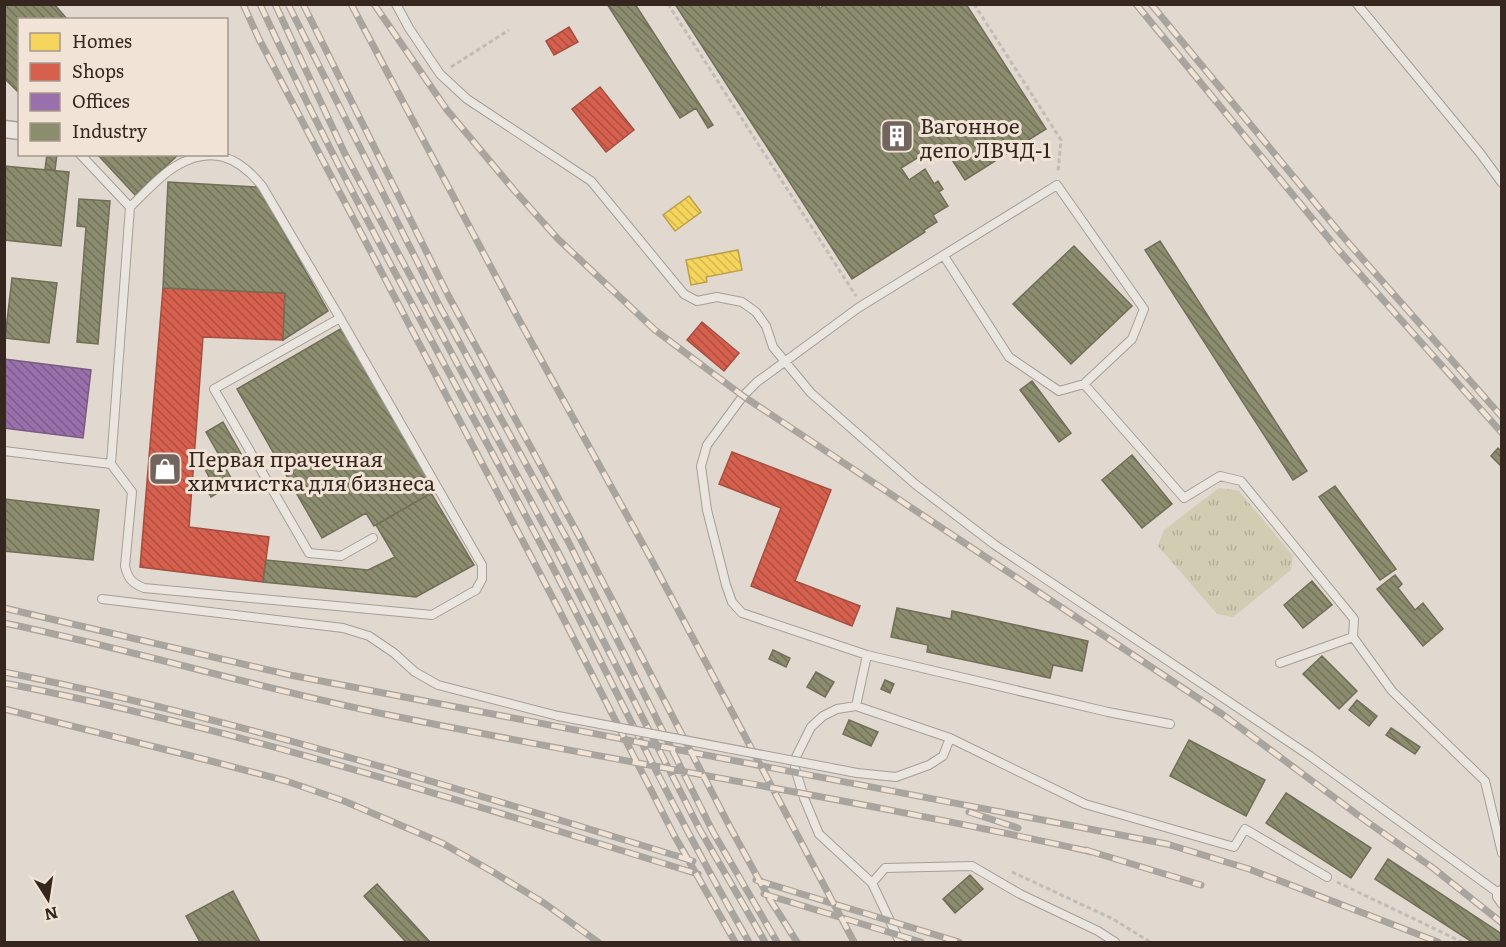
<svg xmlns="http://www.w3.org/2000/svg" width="1506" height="947" viewBox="0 0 1506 947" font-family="Literata,serif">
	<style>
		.grass { fill: url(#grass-tufts) }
		.homes { fill: url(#homes-back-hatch); stroke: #bca14a; stroke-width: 1.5 }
		.shops { fill: url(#shops-back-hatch); stroke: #a64f40; stroke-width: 1.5 }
		.offices { fill: url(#offices-back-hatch); stroke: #7b5a81; stroke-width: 1.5 }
		.industry { fill: url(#industry-back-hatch); stroke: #726e57; stroke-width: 1.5 }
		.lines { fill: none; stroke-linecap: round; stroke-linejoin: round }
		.lane-casing { stroke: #a69e97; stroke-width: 10 }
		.street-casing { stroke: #a69e97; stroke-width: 19 }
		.path { stroke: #c2bcb6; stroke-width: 3; stroke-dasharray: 4.5 3; stroke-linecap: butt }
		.lane { stroke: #eae5df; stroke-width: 8 }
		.street { stroke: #eae5df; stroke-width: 16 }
		.rail-casing { stroke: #aaa49f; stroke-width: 7 }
		.rail { stroke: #f1e4d6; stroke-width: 4.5; stroke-dasharray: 14; stroke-linecap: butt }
		.lane-bridge-casing { stroke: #a69e97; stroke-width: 10; stroke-linecap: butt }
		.lane-bridge { stroke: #eae5df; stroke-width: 8 }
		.labels { text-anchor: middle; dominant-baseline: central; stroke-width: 6; stroke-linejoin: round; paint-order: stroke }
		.poi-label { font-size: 21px; fill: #352720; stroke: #f1e4d6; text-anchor: start }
	</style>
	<defs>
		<pattern id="grass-tufts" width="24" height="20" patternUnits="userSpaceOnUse" patternTransform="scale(1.5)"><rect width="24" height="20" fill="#d2ccb3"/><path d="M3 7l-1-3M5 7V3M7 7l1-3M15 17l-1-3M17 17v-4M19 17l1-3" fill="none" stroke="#b5af9a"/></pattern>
		<pattern id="homes-back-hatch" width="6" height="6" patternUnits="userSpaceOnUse" patternTransform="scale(1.5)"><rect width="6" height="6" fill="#f6d55c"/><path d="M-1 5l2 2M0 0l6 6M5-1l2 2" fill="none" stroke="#d4b750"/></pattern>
		<pattern id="shops-back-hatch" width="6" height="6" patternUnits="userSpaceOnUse" patternTransform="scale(1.5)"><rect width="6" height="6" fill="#d6604d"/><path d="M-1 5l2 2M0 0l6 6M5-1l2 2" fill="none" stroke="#ae4f40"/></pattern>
		<pattern id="offices-back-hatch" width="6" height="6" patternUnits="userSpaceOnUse" patternTransform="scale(1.5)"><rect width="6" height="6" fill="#9970ab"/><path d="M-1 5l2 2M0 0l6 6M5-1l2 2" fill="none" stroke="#7e5c8b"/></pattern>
		<pattern id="industry-back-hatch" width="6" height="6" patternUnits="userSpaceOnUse" patternTransform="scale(1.5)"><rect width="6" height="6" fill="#8c8c6e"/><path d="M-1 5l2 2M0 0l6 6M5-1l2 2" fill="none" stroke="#73725a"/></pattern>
	</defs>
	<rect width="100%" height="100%" fill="#e1d8cf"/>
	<path class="grass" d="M 1219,488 L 1239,491 L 1293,556 L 1291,570 L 1233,617 L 1217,614 L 1158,546 L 1164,530 Z"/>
	<path class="homes" d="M 689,196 L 701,212 L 675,231 L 663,215 Z
		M 738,250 L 742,270 L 706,277 L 707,282 L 691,285 L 686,260 Z"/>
	<path class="shops" d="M 569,27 L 578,42 L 554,55 L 546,41 Z
		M 600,87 L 634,130 L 606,152 L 572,109 Z
		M 163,288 L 285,293 L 283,340 L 203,337 L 189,527 L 269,537 L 263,582 L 140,567 Z
		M 702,322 L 739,353 L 724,371 L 687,340 Z
		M 732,452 L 831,490 L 795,581 L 860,606 L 852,626 L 751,586 L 781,508 L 719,484 Z"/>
	<path class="offices" d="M 4,359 L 91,370 L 83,438 L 4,428 Z"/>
	<path class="industry" d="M 4,4 L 54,4 L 68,20 L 20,20 L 20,94 L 4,78 Z
		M 607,4 L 635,4 L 713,125 L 708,128 L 696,108 L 680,118 Z
		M 675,4 L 818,4 L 820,8 L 825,4 L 966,4 L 1046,129 L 965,180 L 941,143 L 901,168 L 909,180 L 925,169 L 934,184 L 938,181 L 943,189 L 939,192 L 948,206 L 933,215 L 937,222 L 924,230 L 925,232 L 852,279 Z
		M 47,154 L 57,154 L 55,170 L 45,169 Z
		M 97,154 L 179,154 L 135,195 Z
		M 4,166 L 69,172 L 61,246 L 4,240 Z
		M 168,182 L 258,187 L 328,311 L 283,340 L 285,293 L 163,288 Z
		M 79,199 L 110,201 L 98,344 L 77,342 L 86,227 L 77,226 Z
		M 1160,241 L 1307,471 L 1293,480 L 1145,250 Z
		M 1074,246 L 1132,306 L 1071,364 L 1013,304 Z
		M 12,278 L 57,283 L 49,343 L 5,338 Z
		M 342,328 L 435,491 L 374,526 L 366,513 L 322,538 L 237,389 Z
		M 1032,381 L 1071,433 L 1059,442 L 1020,390 Z
		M 223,422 L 244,459 L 226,469 L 234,483 L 211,497 L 202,481 L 209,477 L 204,467 L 220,457 L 206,432 Z
		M 1498,448 L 1502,452 L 1502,467 L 1491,456 Z
		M 1132,455 L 1172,504 L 1142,528 L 1102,480 Z
		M 1335,486 L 1396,569 L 1380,580 L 1319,497 Z
		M 431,493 L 474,565 L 416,597 L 263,582 L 266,560 L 368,570 L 395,557 L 376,525 Z
		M 4,499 L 99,510 L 93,560 L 4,551 Z
		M 1395,575 L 1402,584 L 1398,588 L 1415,610 L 1423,603 L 1443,629 L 1423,646 L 1377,589 Z
		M 1312,581 L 1332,605 L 1303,628 L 1284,605 Z
		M 897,608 L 951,619 L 952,611 L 1088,641 L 1082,671 L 1053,665 L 1050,678 L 927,652 L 928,645 L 891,637 Z
		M 773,650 L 790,658 L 786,667 L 769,659 Z
		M 1322,656 L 1357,691 L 1339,709 L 1303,674 Z
		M 816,672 L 834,682 L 825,697 L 807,687 Z
		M 885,680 L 894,684 L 890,693 L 881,689 Z
		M 1357,700 L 1377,716 L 1369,726 L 1349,710 Z
		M 849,720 L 878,732 L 871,746 L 843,734 Z
		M 1391,728 L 1420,747 L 1415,754 L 1386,735 Z
		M 1189,740 L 1265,780 L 1246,816 L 1170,776 Z
		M 1286,793 L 1371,848 L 1351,878 L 1266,823 Z
		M 1388,859 L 1502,934 L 1500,942 L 1472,942 L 1375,879 Z
		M 970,875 L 983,889 L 955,913 L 943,899 Z
		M 377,884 L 430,942 L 406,942 L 364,896 Z
		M 233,891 L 260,942 L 200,942 L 186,916 Z"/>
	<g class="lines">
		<defs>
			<path id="lane" d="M 396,4 L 409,28 L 440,74 L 467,99 L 591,181 L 684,294 L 697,301 L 717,297 L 742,302 L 756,312 L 766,326 L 773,347 L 811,393 L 915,484 L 995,545 L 1310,756 L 1497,892
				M 1357,4 L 1480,153 L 1502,183
				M 340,318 L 214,389 L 309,553 L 341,556 L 373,538
				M 1084,384 L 1184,498 L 1220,476 L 1241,481 L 1354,619 L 1353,637 L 1280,663
				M 4,451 L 111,464 L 130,207 L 80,154
				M 111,464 L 132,492 L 125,566 C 128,579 132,583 144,588 L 432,615 L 476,590 L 482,579 L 482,565 L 340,318 L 262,186 C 238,156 211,145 176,166 C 159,176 144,194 130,207
				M 102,599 L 343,628 L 369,636 L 394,653 L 415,672 L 438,685 L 558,716
				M 1353,637 L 1392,691 L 1485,781 L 1502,853
				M 867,655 L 1108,712 L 1170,724
				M 950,738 L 1085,804 L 1234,847 L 1245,829 L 1327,877
				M 826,767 L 857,773 L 896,777 L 929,765 L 943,756 L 950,738 L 856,706
				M 872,883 L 885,868 L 972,866 L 1020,894 L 1098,931 L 1115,942
				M 1501,890 L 1497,892 L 1497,897 L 1502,904
				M 900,942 L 872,883 L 819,834 L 804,798 L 795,768 L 796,757 L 811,727 L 823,716 L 837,709 L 856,706 L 867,655 L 742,613 L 732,602 L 726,585 L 707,510 L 701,466 L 707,445 L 743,396 L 757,382 L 858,308 L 1057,185 L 1144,309 L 1132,339 L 1084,384 L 1059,391 L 1009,357 L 944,256"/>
			<path id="street" d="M 4,129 L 20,131"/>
		</defs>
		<use href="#lane" class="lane-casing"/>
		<use href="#street" class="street-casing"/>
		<path class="path" d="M 668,4 L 856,296
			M 974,4 L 1061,140 L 1058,172
			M 451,67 L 509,30
			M 1012,872 L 1113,919 L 1150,942
			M 1337,882 L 1462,942"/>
		<use href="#lane" class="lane"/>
		<use href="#street" class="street"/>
		<defs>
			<path id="rail" d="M 243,4 L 259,39 L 557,606 L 674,835 L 735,942
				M 260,4 C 347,193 451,373 547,556 C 614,685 676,817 749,942
				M 275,4 L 345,154 L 557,550 L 700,830 L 765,942
				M 288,4 L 440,307 L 568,541 L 713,832 L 777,942
				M 303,4 L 449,297 L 579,536 L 730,827 L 769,898 L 797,942
				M 351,4 L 518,318 L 650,557 L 854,942
				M 374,4 L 447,110 L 514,190 L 558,239 L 655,330 L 743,396 L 1222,714 L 1366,821 L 1433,868 L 1502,923
				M 1136,4 L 1335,246 L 1502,433
				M 1151,4 L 1345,239 L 1502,417
				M 4,608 L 290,675 L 1167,844 L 1249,869 L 1438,942
				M 4,623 C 130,649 254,687 379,713 C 616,762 856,799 1092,852
				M 4,672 C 238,719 465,791 693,861
				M 4,683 C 240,729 469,804 698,874
				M 4,709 L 207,760 L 286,781 L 344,801 L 442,843 L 493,872 L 544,903 L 598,942
				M 969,812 L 1018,828
				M 1086,850 L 1201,885
				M 756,880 L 959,942
				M 764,894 L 921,942"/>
		</defs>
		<use href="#rail" class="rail-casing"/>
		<use href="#rail" class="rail"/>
		<defs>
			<path id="lane-bridge" d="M 558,716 L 826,767"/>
		</defs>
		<use href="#lane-bridge" class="lane-bridge-casing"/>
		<use href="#lane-bridge" class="lane-bridge"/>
	</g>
	<defs>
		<symbol id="building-square" viewBox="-11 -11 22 22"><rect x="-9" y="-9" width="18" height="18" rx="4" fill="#71655d" stroke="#f1e4d6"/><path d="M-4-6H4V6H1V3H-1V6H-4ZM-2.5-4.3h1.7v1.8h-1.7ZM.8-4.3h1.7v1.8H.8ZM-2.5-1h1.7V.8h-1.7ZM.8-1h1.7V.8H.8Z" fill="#fff"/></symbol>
		<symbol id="shop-square" viewBox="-11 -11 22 22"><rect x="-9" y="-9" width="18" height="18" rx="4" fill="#71655d" stroke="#f1e4d6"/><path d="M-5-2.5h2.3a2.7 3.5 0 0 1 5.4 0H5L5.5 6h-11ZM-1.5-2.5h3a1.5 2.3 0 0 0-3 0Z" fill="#fff"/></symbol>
	</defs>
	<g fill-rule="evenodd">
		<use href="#building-square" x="878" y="117" width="38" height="38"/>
		<use href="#shop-square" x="146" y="450" width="38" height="38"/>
	</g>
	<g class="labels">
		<g class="poi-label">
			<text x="920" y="124">Вагонное<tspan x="920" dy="24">депо ЛВЧД-1</tspan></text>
			<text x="188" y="457">Первая прачечная<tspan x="188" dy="24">химчистка для бизнеса</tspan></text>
		</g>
	</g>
	<rect width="1506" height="947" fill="none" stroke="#352720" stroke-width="12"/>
	<rect x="18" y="18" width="210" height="138" fill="#f1e4d6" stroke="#a6988d" stroke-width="1.5"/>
	<rect x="30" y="33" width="30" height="18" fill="#f6d55c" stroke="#a6988d" stroke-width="1.5"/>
	<text x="72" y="48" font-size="18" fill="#352720">Homes</text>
	<rect x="30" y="63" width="30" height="18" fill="#d6604d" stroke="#a6988d" stroke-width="1.5"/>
	<text x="72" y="78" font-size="18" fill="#352720">Shops</text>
	<rect x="30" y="93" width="30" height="18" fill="#9970ab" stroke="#a6988d" stroke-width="1.5"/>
	<text x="72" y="108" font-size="18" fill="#352720">Offices</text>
	<rect x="30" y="123" width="30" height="18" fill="#8c8c6e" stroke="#a6988d" stroke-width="1.5"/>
	<text x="72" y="138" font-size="18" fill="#352720">Industry</text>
	<g transform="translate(48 899) rotate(168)" stroke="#f1e4d6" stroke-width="4.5" paint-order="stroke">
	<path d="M0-4.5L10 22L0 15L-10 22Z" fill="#352720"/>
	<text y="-9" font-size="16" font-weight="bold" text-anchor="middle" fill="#352720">N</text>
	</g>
</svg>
